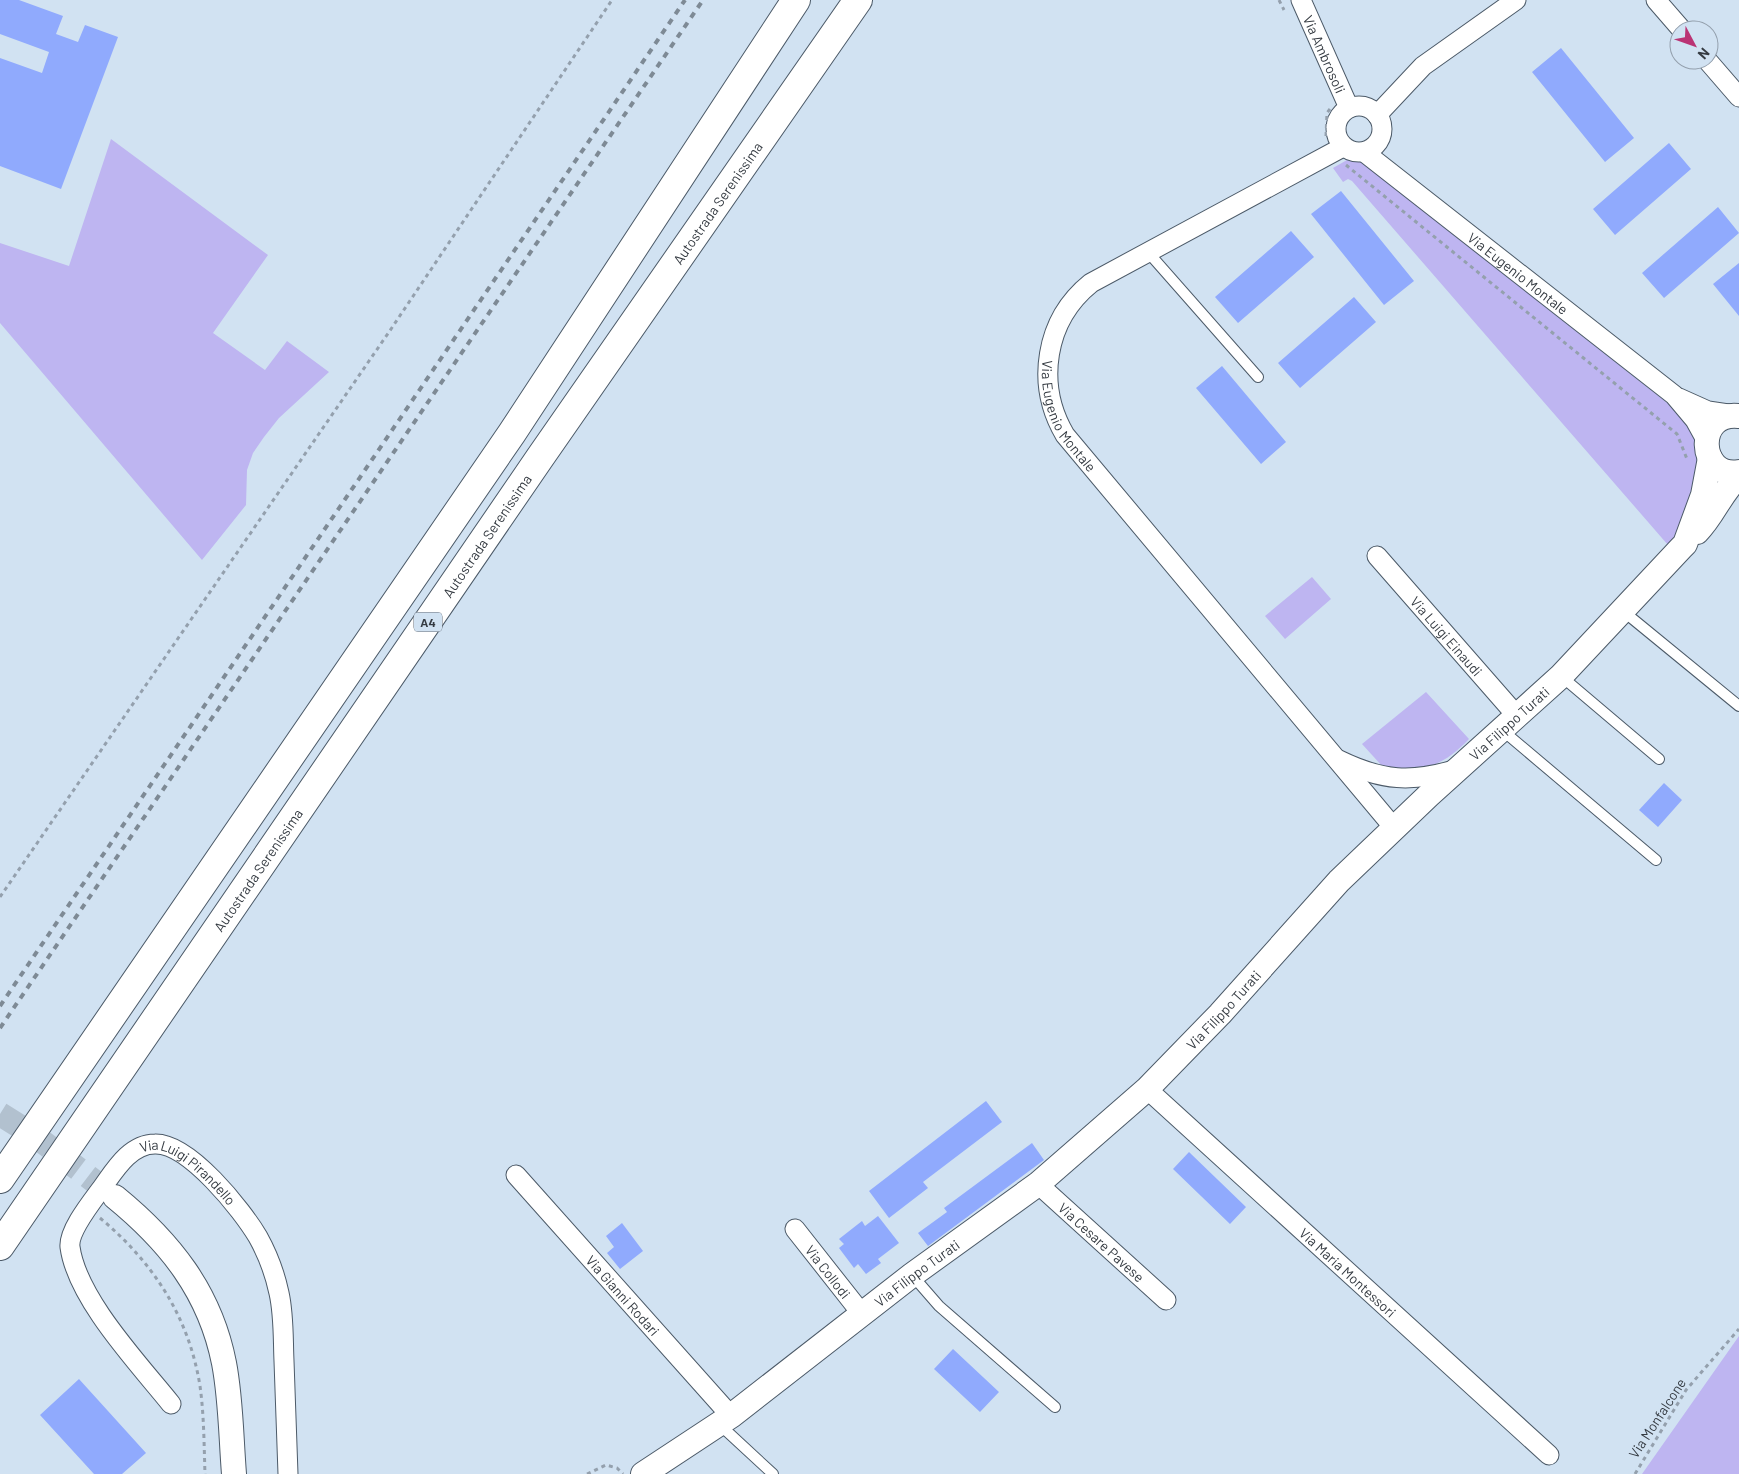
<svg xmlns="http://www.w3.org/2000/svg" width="1739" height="1474" viewBox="0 0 1739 1474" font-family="Barlow,sans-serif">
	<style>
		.green { fill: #beb5f1 }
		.building { fill: #90aafd }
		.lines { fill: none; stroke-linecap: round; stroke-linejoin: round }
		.tertiary-tunnel { stroke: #b2c1cf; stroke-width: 24; stroke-dasharray: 24 12; stroke-linecap: butt }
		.service-casing { stroke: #4c5a68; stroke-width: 12 }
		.minor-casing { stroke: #4c5a68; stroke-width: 21 }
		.tertiary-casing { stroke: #4c5a68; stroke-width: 26 }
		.motorway-casing { stroke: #4c5a68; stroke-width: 30 }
		.path { stroke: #94a0ad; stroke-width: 3; stroke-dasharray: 4 4; stroke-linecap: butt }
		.service { stroke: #fff; stroke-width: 10 }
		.minor { stroke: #fff; stroke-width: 19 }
		.tertiary { stroke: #fff; stroke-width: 24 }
		.motorway { stroke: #fff; stroke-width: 28 }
		.rail { stroke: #7e8a95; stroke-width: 4; stroke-dasharray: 6 6; stroke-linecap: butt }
		.labels { text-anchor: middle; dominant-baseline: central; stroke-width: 4; stroke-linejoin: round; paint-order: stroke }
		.shield { fill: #d1e2f2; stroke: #646d77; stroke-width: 1 }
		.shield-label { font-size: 12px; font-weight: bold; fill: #353b42 }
		.street-label { font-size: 14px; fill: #353b42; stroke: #d1e2f2 }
	</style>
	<rect width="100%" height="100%" fill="#d1e2f2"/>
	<path class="green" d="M 111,139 L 268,255 L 213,333 L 265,370 L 287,341 L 329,372 L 279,418 L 264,437 L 253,453 L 247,470 L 246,505 L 202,560 L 0,323 L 0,243 L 69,266 Z
		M 1347,160 L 1361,162 L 1679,412 L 1694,433 L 1702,464 L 1676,536 L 1668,545 L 1352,181 L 1348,179 L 1343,182 L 1333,168 Z
		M 1312,577 L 1331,599 L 1285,639 L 1265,616 Z
		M 1426,692 L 1469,739 C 1440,769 1423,771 1383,767 L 1362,744 Z
		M 1739,1336 L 1739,1474 L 1642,1474 Z"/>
	<path class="building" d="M 0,0 L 19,0 L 63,16 L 56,34 L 78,42 L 85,25 L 118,37 L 61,189 L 0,166 L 0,58 L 42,73 L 49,52 L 0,34 Z
		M 1561,48 L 1634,138 L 1605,162 L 1532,72 Z
		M 1669,143 L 1691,169 L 1615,235 L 1593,209 Z
		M 1341,191 L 1414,281 L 1384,305 L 1311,214 Z
		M 1718,207 L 1739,233 L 1664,298 L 1642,273 Z
		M 1291,231 L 1314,257 L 1238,323 L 1215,297 Z
		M 1739,263 L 1739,316 L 1713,284 Z
		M 1354,297 L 1376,322 L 1300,388 L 1278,363 Z
		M 1222,366 L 1286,442 L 1261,464 L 1196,388 Z
		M 1664,783 L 1682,800 L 1658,827 L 1639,810 Z
		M 986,1101 L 1002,1122 L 923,1182 L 928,1188 L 889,1218 L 869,1191 Z
		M 1032,1143 L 1044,1160 L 928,1246 L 918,1233 L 947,1212 L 944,1208 Z
		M 1189,1152 L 1246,1207 L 1230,1224 L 1173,1169 Z
		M 878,1216 L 899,1243 L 878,1259 L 881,1263 L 866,1274 L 858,1264 L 854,1268 L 839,1248 L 844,1244 L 839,1239 L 862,1221 L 865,1226 Z
		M 622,1223 L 643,1251 L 620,1269 L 607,1253 L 614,1247 L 606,1236 Z
		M 953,1349 L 999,1392 L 980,1412 L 934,1369 Z
		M 79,1379 L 146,1453 L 122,1474 L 94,1474 L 40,1415 Z"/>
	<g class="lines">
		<path class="tertiary-tunnel" d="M 0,1114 L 35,1136 L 115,1197"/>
		<defs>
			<path id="service" d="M 1147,251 L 1258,377
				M 1623,611 L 1739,706
				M 1561,676 L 1659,759
				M 1502,730 L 1656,860
				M 912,1275 L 939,1306 L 1055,1407
				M 719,1424 L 773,1474"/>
			<g id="minor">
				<path id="s1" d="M 1301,0 L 1349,108"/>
				<path d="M 1656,0 L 1682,30"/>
				<path d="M 1707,60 L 1739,97"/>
				<circle cx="1359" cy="129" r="23"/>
				<path d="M 1377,115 L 1423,66 L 1516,0"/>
				<path id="s2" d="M 1343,147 L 1091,283 C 1045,320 1035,384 1065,435 L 1395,829"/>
				<path id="s3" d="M 1364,152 L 1674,395 L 1695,420 L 1706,440"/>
				<path d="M 1679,398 L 1708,411 L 1735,415"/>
				<path id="s4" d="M 1377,556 L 1517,716"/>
				<path d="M 1339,760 C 1382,781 1412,783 1457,769"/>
				<path id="s5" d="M 1147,1089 L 1549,1455"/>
				<path id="s6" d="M 516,1175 L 731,1416"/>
				<path id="s7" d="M 1038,1184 L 1166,1300"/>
				<path id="s8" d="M 795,1229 L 862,1314"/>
				<path id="s9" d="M 171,1404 C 139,1364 77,1299 70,1247 C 68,1230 94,1199 104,1185 C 116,1168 131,1144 155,1144 C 189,1143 242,1210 258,1237 C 268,1255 275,1274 279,1293 C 284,1315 283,1339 284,1361 C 285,1399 287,1436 288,1474"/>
			</g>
			<g id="tertiary">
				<path d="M 1739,416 C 1694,411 1698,479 1739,472"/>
				<path d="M 1697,532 C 1714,515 1721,492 1739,476"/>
				<path d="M 115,1197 C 170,1242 210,1292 224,1363 C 231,1399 231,1437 234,1474"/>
				<path id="s10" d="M 643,1474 L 731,1416 L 912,1275 L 1038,1184 L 1147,1089 L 1220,1014 L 1339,881 L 1429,795 L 1561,676 L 1681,548 L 1685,544 L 1703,495 L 1710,458"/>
			</g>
			<g id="motorway">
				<path d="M 0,1179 L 512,433 L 796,0"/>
				<path id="s11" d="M 0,1246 L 539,459 L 858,0"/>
			</g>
		</defs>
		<use href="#service" class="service-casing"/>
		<use href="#minor" class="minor-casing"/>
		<use href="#tertiary" class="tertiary-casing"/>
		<use href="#motorway" class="motorway-casing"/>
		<path class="path" d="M 1279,0 L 1284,10
			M 1326,136 L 1327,113 L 1330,109
			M 1346,165 L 1677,434 L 1687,459
			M 0,897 L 389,332 L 612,0
			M 100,1218 C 153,1262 189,1317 200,1386 C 204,1414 204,1445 205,1474
			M 587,1474 L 606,1465 L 617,1468 L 623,1474
			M 1635,1474 L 1686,1390 L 1739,1329"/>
		<use href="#service" class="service"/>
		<use href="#minor" class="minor"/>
		<use href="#tertiary" class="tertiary"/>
		<use href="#motorway" class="motorway"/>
		<path class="rail" d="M 0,1006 L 685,0
			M 0,1028 L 703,0"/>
	</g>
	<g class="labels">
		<rect class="shield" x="414" y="612.5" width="28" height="19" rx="4"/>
		<g class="shield-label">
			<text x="428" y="622">A4</text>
		</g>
		<g class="street-label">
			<text stroke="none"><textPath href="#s1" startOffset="59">Via Ambrosoli</textPath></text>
			<text stroke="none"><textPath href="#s11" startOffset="1266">Autostrada Serenissima</textPath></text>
			<text stroke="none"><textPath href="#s3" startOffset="196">Via Eugenio Montale</textPath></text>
			<text stroke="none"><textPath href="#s2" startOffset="438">Via Eugenio Montale</textPath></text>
			<text stroke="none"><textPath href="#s11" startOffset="861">Autostrada Serenissima</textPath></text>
			<text stroke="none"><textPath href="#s4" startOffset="106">Via Luigi Einaudi</textPath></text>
			<text stroke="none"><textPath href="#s10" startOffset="1150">Via Filippo Turati</textPath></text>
			<text stroke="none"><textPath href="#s11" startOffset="456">Autostrada Serenissima</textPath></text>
			<text stroke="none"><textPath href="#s10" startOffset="745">Via Filippo Turati</textPath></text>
			<text stroke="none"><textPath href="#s9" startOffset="371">Via Luigi Pirandello</textPath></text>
			<text stroke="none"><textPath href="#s7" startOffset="86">Via Cesare Pavese</textPath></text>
			<text stroke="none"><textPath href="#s8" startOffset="54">Via Collodi</textPath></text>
			<text stroke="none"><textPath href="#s5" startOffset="272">Via Maria Montessori</textPath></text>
			<text stroke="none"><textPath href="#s10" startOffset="340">Via Filippo Turati</textPath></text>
			<text stroke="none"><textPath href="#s6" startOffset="161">Via Gianni Rodari</textPath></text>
			<text transform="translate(1657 1418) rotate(-57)">Via Monfalcone</text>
		</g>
	</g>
	<g transform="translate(1694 45) rotate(131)"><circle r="24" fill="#d1e2f2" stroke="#939fac"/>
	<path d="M0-4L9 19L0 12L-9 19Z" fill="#ba3374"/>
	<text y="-8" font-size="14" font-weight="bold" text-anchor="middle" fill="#353b42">N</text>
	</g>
</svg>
